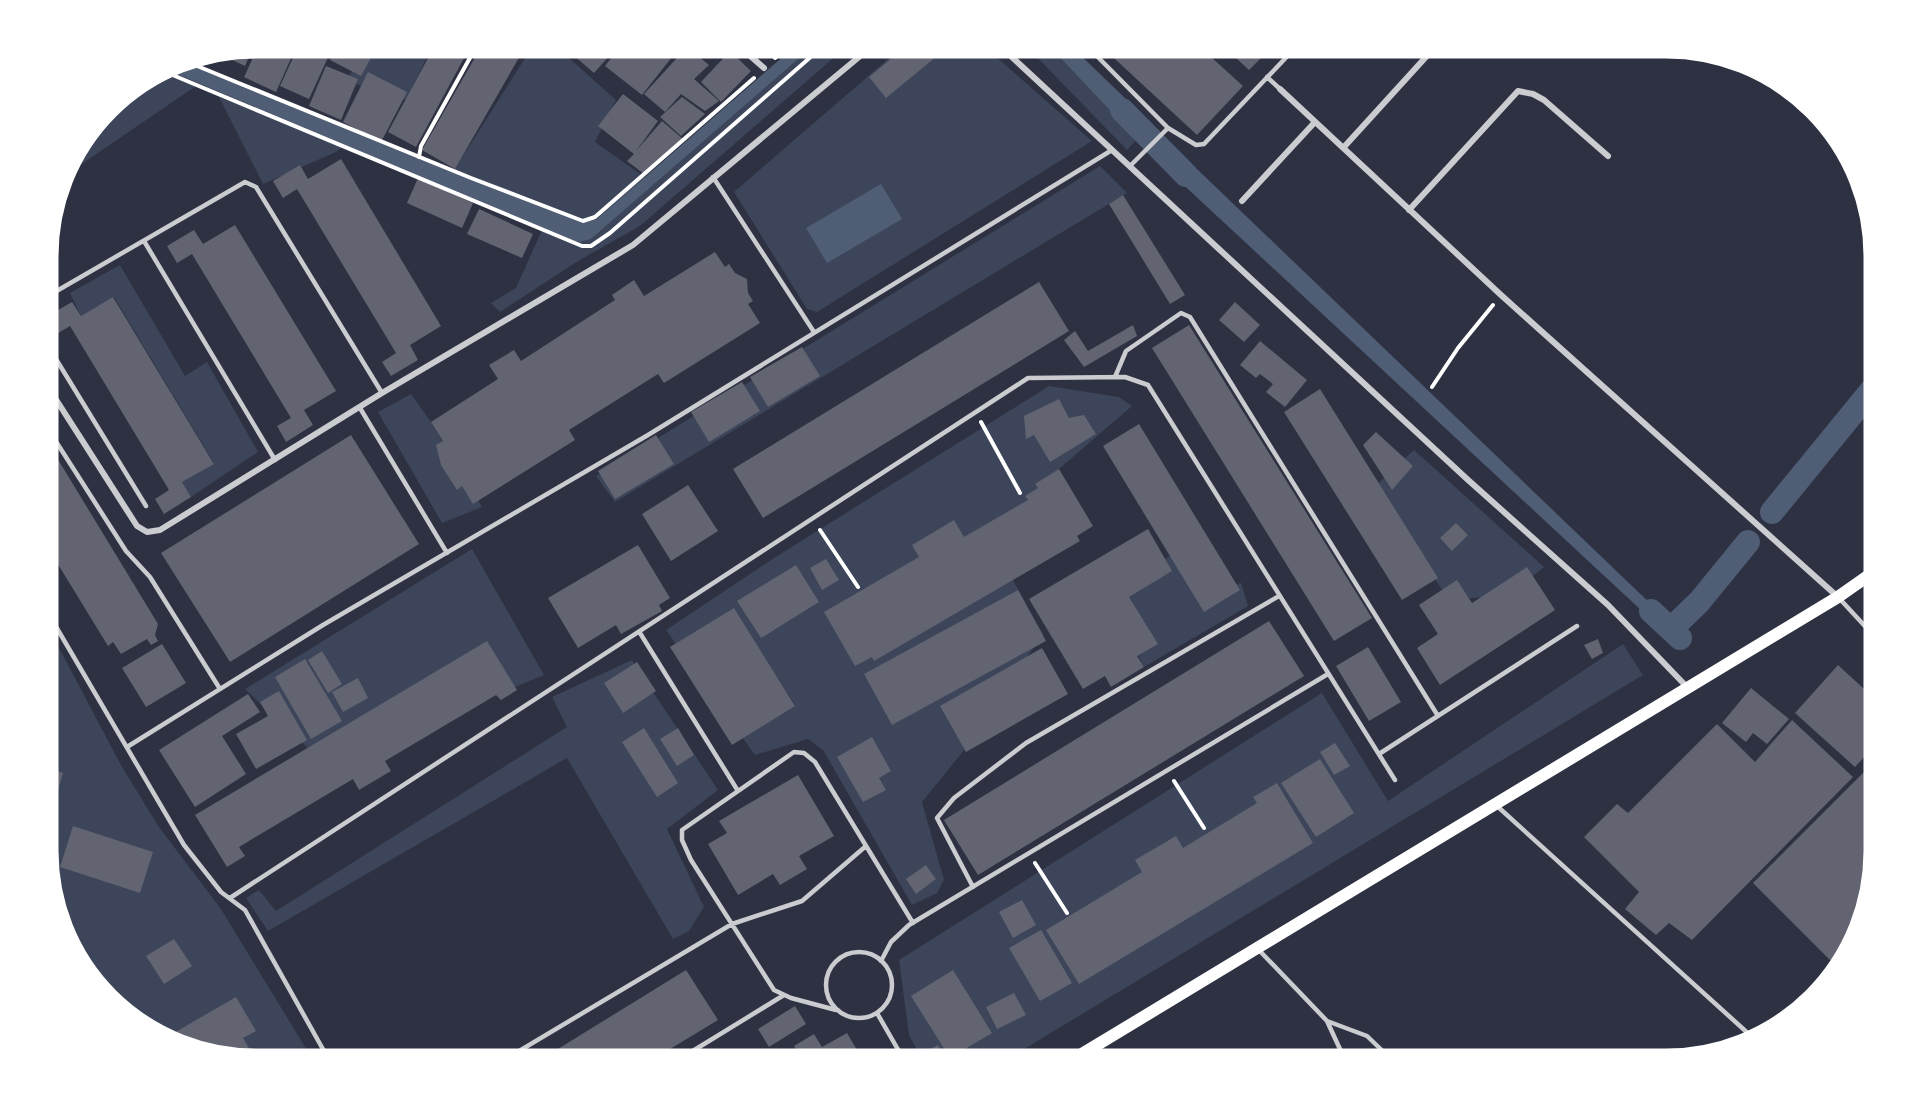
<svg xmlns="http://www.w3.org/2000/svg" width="1922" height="1107" viewBox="0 0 1922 1107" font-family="'Roboto Serif',serif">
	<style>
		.green { fill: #3c4559 }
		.water { fill: #4f5d75 }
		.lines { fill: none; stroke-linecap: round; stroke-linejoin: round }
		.canal { stroke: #4f5d75; stroke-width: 24 }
		.building { fill: #626471 }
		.path { stroke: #fff; stroke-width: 4 }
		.service { stroke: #caccd0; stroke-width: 4.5 }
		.minor { stroke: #caccd0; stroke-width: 6 }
		.secondary { stroke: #fff; stroke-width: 12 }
		.rim { fill: none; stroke: #fff; stroke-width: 3 }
	</style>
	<rect width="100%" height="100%" fill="#2d3142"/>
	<path class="green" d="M 366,47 L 432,47 L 406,100 L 346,81 Z
		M 532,47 L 557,47 L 616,100 L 595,142 L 646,178 C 627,193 601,228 575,221 L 453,172 Z
		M 812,47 L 846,47 L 640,226 L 578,261 L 500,312 L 491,303 L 516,288 L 543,228 L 580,242 L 591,239 Z
		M 902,47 L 985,47 L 1092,141 L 817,312 L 807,309 L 734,192 Z
		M 1027,47 L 1050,47 L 1137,139 L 1127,150 Z
		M 165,69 L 199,84 L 64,176 L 68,163 L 117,99 Z
		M 219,97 L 345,145 L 336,152 L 263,184 Z
		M 1100,166 L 1127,193 L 615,502 L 596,476 Z
		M 120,265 L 185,376 L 207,362 L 258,452 L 191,497 L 182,482 L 214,463 L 114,297 L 81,316 L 70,293 Z
		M 1049,386 L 1119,397 L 1132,406 L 1059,469 L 1013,580 L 1043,634 L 961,754 L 922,802 L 944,880 L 937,893 L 912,905 L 823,750 L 808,739 L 755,755 L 742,737 L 795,705 L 744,626 L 678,647 L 666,630 L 774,558 Z
		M 411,394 L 431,422 L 482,507 L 442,523 L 378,412 Z
		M 1414,450 L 1544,567 L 1510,595 L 1449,600 L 1373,488 Z
		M 472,549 L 544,675 L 327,766 L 245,689 Z
		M 1176,552 L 1199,594 L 1241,583 L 1248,606 L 1144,667 L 1108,596 Z
		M 48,627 L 122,767 L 159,827 L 221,909 L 313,1060 L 255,1060 L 151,1033 L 82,967 L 48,878 Z
		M 1623,644 L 1643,675 L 1006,1060 L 922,1060 L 909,1035 L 899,960 L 1322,693 L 1388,801 Z
		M 632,660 L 718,790 L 667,829 L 704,907 L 689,931 L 673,939 L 567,758 L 268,931 L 246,898 L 259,890 L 276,911 L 567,727 L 552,697 Z"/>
	<path class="water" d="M 794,47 L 812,47 L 591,239 L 580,242 L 570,240 L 165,69 L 184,61 L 453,172 L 583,223 L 597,219 Z
		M 1050,47 L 1072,47 L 1153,125 L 1137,139 Z
		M 1172,144 L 1198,170 L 1679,631 L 1670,637 L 1161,164 L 1156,159 Z
		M 881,184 L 902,219 L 827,263 L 806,228 Z"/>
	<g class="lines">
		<path class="canal" d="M 1122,110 L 1186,175
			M 1772,512 L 1875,386
			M 1651,611 L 1680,638
			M 1671,629 L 1699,602 L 1748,542"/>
	</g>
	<path class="building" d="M 253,47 L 245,66 L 219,54 L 234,51 Z
		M 258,47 L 296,47 L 276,92 L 244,77 Z
		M 298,47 L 315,47 L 330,53 L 309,99 L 280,86 Z
		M 337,47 L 377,47 L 361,76 L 330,60 Z
		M 434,47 L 470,47 L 416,147 L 388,132 Z
		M 481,47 L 525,47 L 455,169 L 422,150 Z
		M 564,47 L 617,47 L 594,73 Z
		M 620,47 L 658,47 L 672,57 L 642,95 L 605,66 Z
		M 687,47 L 709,65 L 694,79 L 719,101 L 705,111 L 681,94 L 665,112 L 644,94 Z
		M 905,47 L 929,47 L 937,56 L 886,98 L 869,77 Z
		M 1102,47 L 1200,47 L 1243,86 L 1197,135 Z
		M 1224,47 L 1272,47 L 1249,70 Z
		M 730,51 L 751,71 L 721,102 L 701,82 Z
		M 205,56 L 202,64 L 192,59 Z
		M 326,66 L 358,79 L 341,120 L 309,106 Z
		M 368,72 L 407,92 L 381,142 L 343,122 Z
		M 623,94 L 658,121 L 636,151 L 662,121 L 683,139 L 644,174 L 627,161 L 634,154 L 598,126 Z
		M 682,97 L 705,114 L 681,136 L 660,117 Z
		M 341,159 L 441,326 L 410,345 L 418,360 L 391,376 L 382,362 L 396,353 L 297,189 L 283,198 L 273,181 L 300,165 L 308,179 Z
		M 418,178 L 473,203 L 462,228 L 407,203 Z
		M 1123,195 L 1185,295 L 1170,304 L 1109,204 Z
		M 479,209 L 533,234 L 522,258 L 467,234 Z
		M 235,225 L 336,391 L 304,410 L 313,425 L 286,442 L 277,426 L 291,418 L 192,254 L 177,263 L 167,246 L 194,230 L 203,244 Z
		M 715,252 L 725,267 L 729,264 L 735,273 L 747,279 L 748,293 L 753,301 L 748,304 L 760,323 L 664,383 L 658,374 L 569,430 L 575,440 L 473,504 L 462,486 L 457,490 L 441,465 L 436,445 L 443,441 L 431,422 L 498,379 L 489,365 L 514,350 L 521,361 L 615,300 L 612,295 L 634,280 L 644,296 Z
		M 1039,282 L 1069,331 L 763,518 L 733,469 Z
		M 113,297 L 214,464 L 182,482 L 191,497 L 164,514 L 155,499 L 169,490 L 70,326 L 55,335 L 48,323 L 48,316 L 72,302 L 81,316 Z
		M 1235,302 L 1260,325 L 1244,342 L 1219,320 Z
		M 1133,325 L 1137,336 L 1084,367 L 1064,340 L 1075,331 L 1088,351 Z
		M 1189,325 L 1372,618 L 1334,641 L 1152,348 Z
		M 1260,341 L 1307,380 L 1285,407 L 1266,392 L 1273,384 L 1260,374 L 1256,378 L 1240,365 Z
		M 802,347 L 820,376 L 768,407 L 750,377 Z
		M 742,382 L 760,411 L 709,442 L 691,412 Z
		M 1320,389 L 1438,578 L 1402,600 L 1284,412 Z
		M 1059,399 L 1069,418 L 1084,415 L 1096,434 L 1050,462 L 1034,435 L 1026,439 L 1024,416 Z
		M 1139,424 L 1240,590 L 1204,612 L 1103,446 Z
		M 1376,432 L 1413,466 L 1392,490 L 1363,445 Z
		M 351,435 L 419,544 L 230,662 L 161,553 Z
		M 656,435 L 674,464 L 615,499 L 598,471 Z
		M 48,443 L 158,624 L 155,635 L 158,641 L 151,645 L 147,639 L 121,654 L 113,642 L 108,646 L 48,548 Z
		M 1059,469 L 1093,526 L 1077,536 L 1080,541 L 874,661 L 872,657 L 855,666 L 824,612 L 919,557 L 912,545 L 954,520 L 964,537 L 1028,500 L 1025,496 L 1038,488 L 1035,484 Z
		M 688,485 L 718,531 L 671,561 L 642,514 Z
		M 1456,523 L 1468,535 L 1452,551 L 1440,538 Z
		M 1148,529 L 1172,571 L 1129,597 L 1158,644 L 1137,656 L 1144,667 L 1111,687 L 1105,676 L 1083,689 L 1029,599 Z
		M 638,545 L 670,598 L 659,605 L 662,611 L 621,634 L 616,625 L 578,648 L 548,598 Z
		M 826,559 L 839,580 L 822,590 L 810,568 Z
		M 796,565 L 819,602 L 761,638 L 737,601 Z
		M 1527,567 L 1555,610 L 1440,685 L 1417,648 L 1438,634 L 1419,605 L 1457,580 L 1472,603 Z
		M 1018,590 L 1046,641 L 892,725 L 864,674 Z
		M 734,608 L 795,706 L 732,745 L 670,647 Z
		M 1269,621 L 1304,676 L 978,875 L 944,820 Z
		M 1598,639 L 1603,653 L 1592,659 L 1584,645 Z
		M 487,641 L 517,690 L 501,700 L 496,695 L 385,761 L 391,771 L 359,790 L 353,779 L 239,847 L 245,856 L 227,867 L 195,815 Z
		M 162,644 L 186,683 L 146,707 L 122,668 Z
		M 1368,647 L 1401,702 L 1369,721 L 1336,666 Z
		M 1042,648 L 1068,694 L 966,752 L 940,706 Z
		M 322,651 L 342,684 L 328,693 L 308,660 Z
		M 305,659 L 342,721 L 311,739 L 275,677 Z
		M 637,662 L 656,691 L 623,713 L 604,683 Z
		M 1838,665 L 1875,699 L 1875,745 L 1855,767 L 1795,713 Z
		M 358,678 L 368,698 L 343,712 L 332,692 Z
		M 1751,688 L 1789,719 L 1767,744 L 1753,733 L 1746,742 L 1722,723 Z
		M 279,691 L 307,740 L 256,769 L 236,734 L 268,716 L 260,702 Z
		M 248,694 L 260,712 L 222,736 L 246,774 L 195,807 L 159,750 Z
		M 1792,720 L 1853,777 L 1692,940 L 1669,923 L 1656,935 L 1625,909 L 1639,892 L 1584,837 L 1617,804 L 1628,813 L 1717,724 L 1755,762 Z
		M 644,728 L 678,783 L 657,797 L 622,742 Z
		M 678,728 L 694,755 L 677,766 L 660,739 Z
		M 872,737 L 891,771 L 879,778 L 886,790 L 863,802 L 837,757 Z
		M 1335,743 L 1350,766 L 1334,775 L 1320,752 Z
		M 1320,759 L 1354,813 L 1316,837 L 1281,783 Z
		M 1875,761 L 1875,865 L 1848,956 L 1837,967 L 1753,883 Z
		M 48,768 L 63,773 L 49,820 L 48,820 Z
		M 798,775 L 834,836 L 799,856 L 807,869 L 780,885 L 773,874 L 738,895 L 708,844 L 727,833 L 719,821 Z
		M 1277,783 L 1313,843 L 1079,984 L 1046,930 L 1142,872 L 1135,860 L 1176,836 L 1183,848 L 1257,803 L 1253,797 Z
		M 73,826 L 153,852 L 140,893 L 60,867 Z
		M 926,865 L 936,879 L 916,894 L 906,879 Z
		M 1022,900 L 1036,925 L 1013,938 L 999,912 Z
		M 1041,930 L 1072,983 L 1040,1001 L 1009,948 Z
		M 174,939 L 192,966 L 164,984 L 146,956 Z
		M 686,970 L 718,1020 L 652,1060 L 540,1060 Z
		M 953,970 L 992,1033 L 950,1058 L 911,996 Z
		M 1014,993 L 1026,1015 L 997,1029 L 986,1007 Z
		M 236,997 L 256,1031 L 243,1038 L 256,1060 L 176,1039 L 172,1034 Z
		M 795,1006 L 806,1024 L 769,1047 L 758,1029 Z
		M 847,1033 L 863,1060 L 819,1060 L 814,1053 L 803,1060 L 794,1046 L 814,1034 L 822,1047 Z
		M 938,1045 L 946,1060 L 927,1060 L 923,1053 Z"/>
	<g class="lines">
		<path class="path" d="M 775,58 L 787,47
			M 185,61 L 471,178 L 583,221 L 595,217 L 754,78
			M 163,71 L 582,246 L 591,246 L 610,233 L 822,47
			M 419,157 L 421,146 L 476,47
			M 1432,387 L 1458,348 L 1493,305
			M 981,422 L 1020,493
			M 820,530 L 858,587
			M 1174,781 L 1204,828
			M 1035,863 L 1067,913"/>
		<path class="service" d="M 1088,47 L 1168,128 L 1196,145 L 1204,144 L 1296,47
			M 1267,77 L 1280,89
			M 1130,166 L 1168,128
			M 713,177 L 814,332
			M 144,241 L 275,460
			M 48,296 L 245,182 L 256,187 L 382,393
			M 48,346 L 146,506
			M 1115,377 L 1126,351 L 1181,313 L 1190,317 L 1438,716
			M 360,408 L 447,553
			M 48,429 L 126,551 L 150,577 L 220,689
			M 1838,597 L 1875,637
			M 48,613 L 184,845 L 221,892 L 245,910 L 329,1060
			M 640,633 L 738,791
			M 127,747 L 323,625 L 648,435 L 1112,150
			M 1379,754 L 1577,626
			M 1497,806 L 1751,1036
			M 973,887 L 937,818 L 954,798 L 1026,743 L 1279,596
			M 230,898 L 1028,378 L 1125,377 L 1148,385 L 1395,780
			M 1257,948 L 1327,1021 L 1345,1060
			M826 985a33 33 0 1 1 66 0a33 33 0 1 1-66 0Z
			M 881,961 L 891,942 L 909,925 L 1328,674
			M 836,1010 L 791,998 L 774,990 L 691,860 L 682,840 L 682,830 L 794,752 L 804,753 L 815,762 L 913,923
			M 877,1013 L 904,1060
			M 1327,1021 L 1367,1036 L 1392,1060
			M 504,1060 L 732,924 L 802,901 L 866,846
			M 678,1060 L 784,995"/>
		<path class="minor" d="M 740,47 L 764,68
			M 1001,47 L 1467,479 L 1608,605 L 1687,687
			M 1280,89 L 1501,295 L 1838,597
			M 1344,147 L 1435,47
			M 1242,201 L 1315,122
			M 1409,210 L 1518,91 L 1533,94 L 1544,100 L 1608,156
			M 48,387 L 137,526 L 147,532 L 160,530 L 382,393 L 633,245 L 871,47"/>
		<path class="secondary" d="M 1072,1060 L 1838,597 L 1875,571"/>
	</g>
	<path d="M0 0H1922V1107H0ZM256 57H1666A199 199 0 0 1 1865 256V851A199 199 0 0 1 1666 1050H256A199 199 0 0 1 57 851V256A199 199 0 0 1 256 57Z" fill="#fff" fill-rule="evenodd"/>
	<path class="rim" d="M256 57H1666A199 199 0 0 1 1865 256V851A199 199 0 0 1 1666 1050H256A199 199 0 0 1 57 851V256A199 199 0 0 1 256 57Z"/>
</svg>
